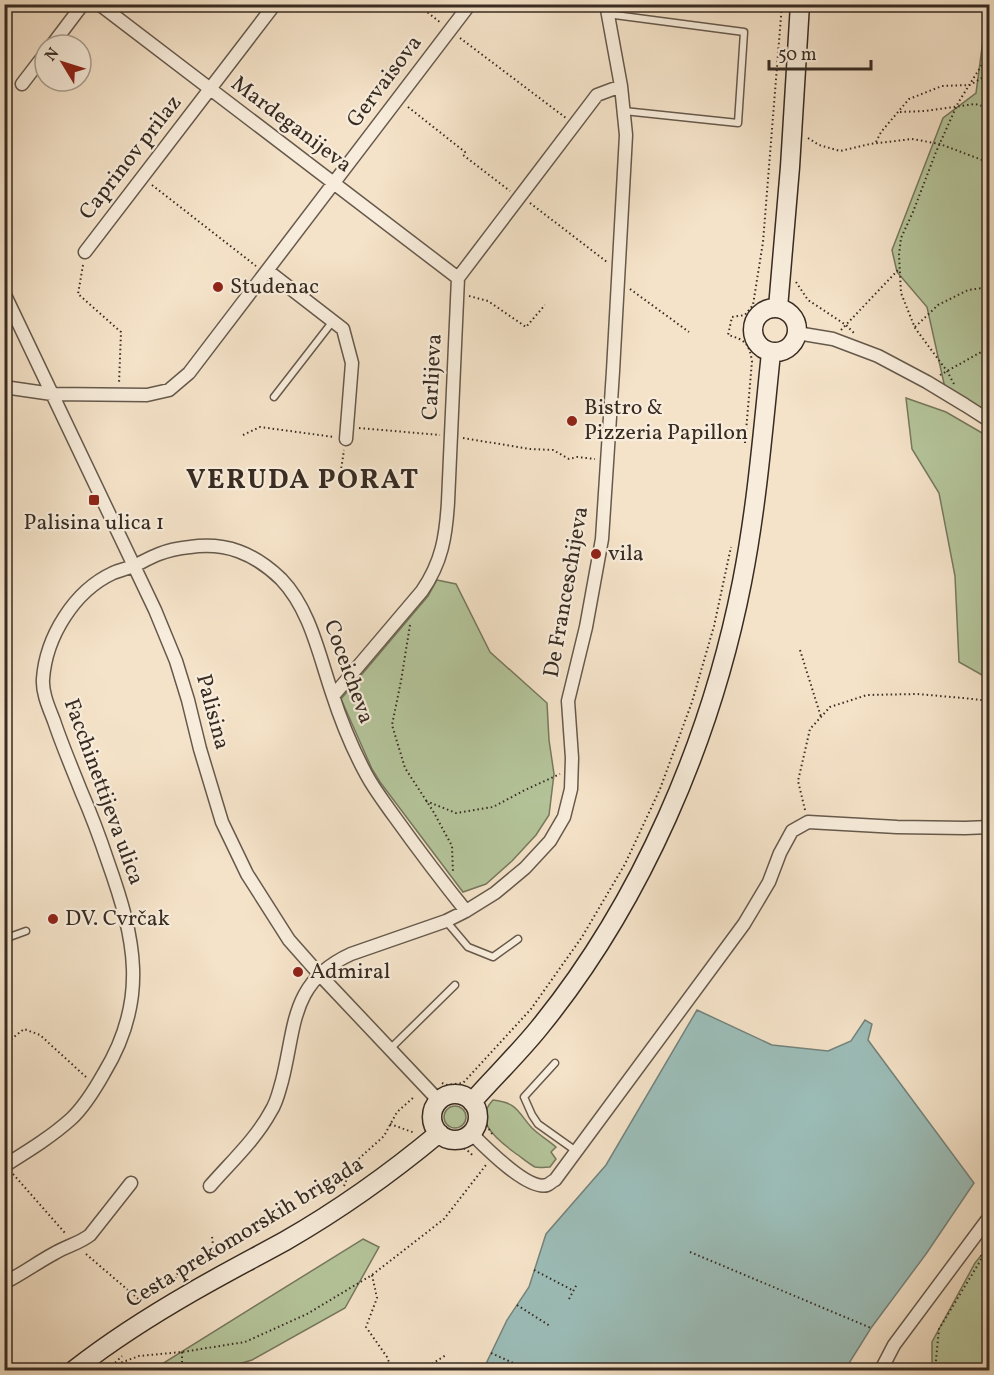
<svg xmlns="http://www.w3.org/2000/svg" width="994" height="1375" viewBox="0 0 994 1375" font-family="Vollkorn,serif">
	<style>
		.green { fill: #b5c59b; stroke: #76785e; stroke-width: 1.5 }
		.water { fill: #9cbeb9; stroke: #74837d; stroke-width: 1.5 }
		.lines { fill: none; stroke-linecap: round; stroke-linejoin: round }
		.service-casing { stroke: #66594c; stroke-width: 9 }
		.minor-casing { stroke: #66594c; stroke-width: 15 }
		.secondary-casing { stroke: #372b22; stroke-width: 21 }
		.path { stroke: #372b22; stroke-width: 2; stroke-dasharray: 1.5 3; stroke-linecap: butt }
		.service { stroke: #f8eddc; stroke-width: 6 }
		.minor { stroke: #f8eddc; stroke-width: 12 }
		.secondary { stroke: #f8eddc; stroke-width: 18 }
		.poi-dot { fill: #8f2418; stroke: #f8eddc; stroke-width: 2 }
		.labels { text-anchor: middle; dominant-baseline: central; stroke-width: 4.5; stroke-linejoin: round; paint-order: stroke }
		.street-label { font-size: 22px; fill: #372b22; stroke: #f8eddc }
		.poi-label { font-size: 22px; fill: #372b22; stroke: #f8eddc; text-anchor: start }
		.district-label { font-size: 28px; font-weight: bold; letter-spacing: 1.5px; fill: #372b22; stroke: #f8eddc }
	</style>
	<rect width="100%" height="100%" fill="#f5e3c9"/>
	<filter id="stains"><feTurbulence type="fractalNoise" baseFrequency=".00333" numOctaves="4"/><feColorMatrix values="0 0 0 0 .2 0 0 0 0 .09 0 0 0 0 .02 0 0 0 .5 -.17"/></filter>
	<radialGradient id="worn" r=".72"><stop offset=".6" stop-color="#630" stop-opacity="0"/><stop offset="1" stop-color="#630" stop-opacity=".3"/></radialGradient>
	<path class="green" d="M 989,8 L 989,415 L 945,388 L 927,307 L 897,272 L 892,250 L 943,118 L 976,93 L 987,10 Z
		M 906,398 L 946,412 L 989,437 L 989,679 L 959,662 L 955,576 L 939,493 L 912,449 Z
		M 437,580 L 456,584 L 490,652 L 547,703 L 549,740 L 554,774 L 549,815 L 536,835 L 512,861 L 486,884 L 463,892 L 380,782 L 372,769 L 341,699 L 428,596 Z
		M 493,1100 C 519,1103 517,1112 532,1128 C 539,1135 548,1140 556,1147 L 551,1152 L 556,1159 L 550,1167 C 546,1167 539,1168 535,1167 C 529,1164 521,1157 515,1153 C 498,1140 472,1122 493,1100 Z
		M444 1117a11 11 0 1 1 22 0a11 11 0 1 1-22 0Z
		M 363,1239 L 379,1247 L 345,1308 L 252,1360 L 219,1370 L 154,1370 L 157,1367 Z
		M 989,1246 L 989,1370 L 932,1370 L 932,1342 L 975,1263 Z"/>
	<path class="water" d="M 697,1010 L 772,1045 L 828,1051 L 851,1041 L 865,1020 L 872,1024 L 868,1040 L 974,1183 L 926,1254 L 871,1328 L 846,1368 L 846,1370 L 483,1370 L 507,1320 L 529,1287 L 546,1234 L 606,1165 Z"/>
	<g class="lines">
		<defs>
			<path id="service" d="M 607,14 L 744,32 L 738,123 L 624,111
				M 274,397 L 333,321
				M 446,921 L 468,947 L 493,957 L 518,939
				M 4,939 L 26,931
				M 390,1049 L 455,985
				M 555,1063 L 524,1097 L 532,1115 L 538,1124 L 576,1151"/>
			<path id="minor" d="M 99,4 L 458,278
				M 52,45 L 83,4
				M 22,84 L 45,54
				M 85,252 L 275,4
				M 268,271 L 343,329 L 352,363 L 346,439
				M 4,293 L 155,610 L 176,661 L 188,700 L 200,749 L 222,822 L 247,874 L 289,940 L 320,975 L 439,1101
				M 797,333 L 833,339 L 878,356 L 927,382 L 965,405 L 990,421
				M 4,387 L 52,394 L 147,395 L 169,390 L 189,373 L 470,4
				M 333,696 L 422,591 C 442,562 446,536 448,502 L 458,278 L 597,95 L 621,86
				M 471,1133 C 484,1146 528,1191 547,1185 C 550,1184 552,1181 555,1180 L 744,924 L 769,882 L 780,853 L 792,831 L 808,822 L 897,827 L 965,828 L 990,827
				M 4,1166 C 28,1151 51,1137 71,1119 C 85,1106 95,1089 104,1073 C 149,999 135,938 108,862 C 100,838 91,814 81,791 C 72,768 62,745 54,721 C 49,708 42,693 43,679 C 46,637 74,591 113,573 C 120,570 129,568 136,565 C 144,561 151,557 159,554 C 169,550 180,548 190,547 C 226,542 254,553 281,579 C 310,609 319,655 332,693 C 341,721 352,748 366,774 C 374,789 384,802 394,816 C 417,848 441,880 466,911
				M 210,1186 C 231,1162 256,1139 271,1111 C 277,1102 279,1091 282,1081 C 296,1026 290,982 351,954 L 446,921 L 466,911 L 495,893 L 525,868 L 550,841 L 564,817 L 571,789 L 572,758 L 568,701 L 586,627 L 602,539 L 613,371 L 626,135 L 621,86 L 606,4
				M 4,1283 C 22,1274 38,1262 55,1253 C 67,1246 80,1243 90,1235 L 131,1183
				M 881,1370 L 894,1345 L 990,1216"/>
			<path id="secondary" d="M753 330a22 22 0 1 1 44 0a22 22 0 1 1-44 0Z
				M 778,308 L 790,167 L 800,4
				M432 1117a23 23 0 1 1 46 0a23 23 0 1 1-46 0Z
				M 472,1102 C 494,1077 518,1054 539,1028 C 641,903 711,740 742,582 C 757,506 763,429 771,353
				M 74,1370 C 111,1341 152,1315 192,1292 C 223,1274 254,1258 285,1241 C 339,1210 391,1173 439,1133"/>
		</defs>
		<use href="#service" class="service-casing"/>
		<use href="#minor" class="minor-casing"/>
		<use href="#secondary" class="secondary-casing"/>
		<path class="path" d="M 417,4 L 441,23
			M 460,38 L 566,118
			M 408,107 L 465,152 L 463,155 L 510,191
			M 900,112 L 925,111 L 975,104 L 990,108
			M 808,138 L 819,145 L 840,151 L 870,144 L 912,139 L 940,144 L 990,163
			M 876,142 L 881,132 L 909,99 L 942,86 L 970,85 L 990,73
			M 152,185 L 256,266
			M 530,203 L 607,262
			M 83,265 L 78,294 L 121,332 L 119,383
			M 796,282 L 808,300 L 846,325 L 854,333
			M 630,289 L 689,332
			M 469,296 L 488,301 L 526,327 L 545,305
			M 915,327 L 938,305 L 968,290 L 990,287
			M 841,330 L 899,269
			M 940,375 L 990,347
			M 954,384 L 947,371 L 915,328 L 901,293 L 899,255 L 901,238 L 913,212 L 936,152 L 958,103 L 983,63 L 990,43
			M 359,428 L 440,435
			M 243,435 L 260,427 L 334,437
			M 463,438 L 530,449 L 553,450 L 569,459 L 577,457 L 595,459
			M 745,443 L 752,361 C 749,344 746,340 728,335 L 732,317 L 745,315 L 753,305 L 763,242 L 782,4
			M 340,477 L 344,450
			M 410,625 L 401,681 L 392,725 L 405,768 L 433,811 L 452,846 L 453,873
			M 800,650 L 821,717
			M 426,801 L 456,813 L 493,807 L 525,790 L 560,774
			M 805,810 L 798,781 L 810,729 L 830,707 L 867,695 L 917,694 L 963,698 L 990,701
			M 4,1045 L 24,1029 L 40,1035 L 86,1077
			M 442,1083 L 446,1085 L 463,1083 L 531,1009 L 582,937 L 625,864 L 660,789 L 692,702 L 714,626 L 731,547
			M 426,1106 L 428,1121
			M 485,1112 C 483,1127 489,1126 493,1136
			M 390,1124 L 415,1133
			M 451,1145 C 460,1145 467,1149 473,1156 L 474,1155
			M 13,1174 L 65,1233
			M 344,1186 L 353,1164 L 384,1136 L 397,1112 L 415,1096
			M 212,1237 L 215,1260
			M 690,1252 L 871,1328
			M 86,1254 L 143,1303
			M 534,1270 L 574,1291
			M 372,1275 L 377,1298 L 366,1327 L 387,1357 L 392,1370
			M 174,1283 L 178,1272
			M 569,1299 L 577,1284
			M 517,1305 L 550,1326
			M 491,1353 L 529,1370
			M 112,1366 L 122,1356
			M 105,1370 L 112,1366 L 139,1356 L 182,1352 L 245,1342 L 307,1314 L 372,1275 L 444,1219 L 486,1165
			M 177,1370 L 182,1362 L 182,1352
			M 402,1370 L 424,1369 L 446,1355
			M 935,1370 L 939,1329 L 982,1258 L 980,1252"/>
		<use href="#service" class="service"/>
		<use href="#minor" class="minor"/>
		<use href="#secondary" class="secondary"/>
	</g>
	<g class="poi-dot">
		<circle cx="218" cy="287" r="6"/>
		<circle cx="572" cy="421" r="6"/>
		<rect x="88" y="494" width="12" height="12" rx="3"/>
		<circle cx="596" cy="554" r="6"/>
		<circle cx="53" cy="919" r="6"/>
		<circle cx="298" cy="972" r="6"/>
	</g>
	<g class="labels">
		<g class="street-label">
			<text transform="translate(385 82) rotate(-53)">Gervaisova</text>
			<text transform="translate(291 125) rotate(37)">Mardeganijeva</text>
			<text transform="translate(131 158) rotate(-52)">Caprinov prilaz</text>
			<text transform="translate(433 377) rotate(-87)">Carlijeva</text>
			<text transform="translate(567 592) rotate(-80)">De Franceschijeva</text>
			<text transform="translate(348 672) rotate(70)">Coceicheva</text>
			<text transform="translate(212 712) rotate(75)">Palisina</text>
			<text transform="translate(103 792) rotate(70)">Facchinettijeva ulica</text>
			<text transform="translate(245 1233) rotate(-31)">Cesta prekomorskih brigada</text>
		</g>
		<g class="poi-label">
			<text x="230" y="287">Studenac</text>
			<text x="584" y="408">Bistro &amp;<tspan x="584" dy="25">Pizzeria Papillon</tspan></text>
			<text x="94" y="523" text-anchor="middle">Palisina ulica 1</text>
			<text x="608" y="554">vila</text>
			<text x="65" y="919">DV. Cvrčak</text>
			<text x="310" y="972">Admiral</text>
		</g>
		<g class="district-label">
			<text x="303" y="480">VERUDA PORAT</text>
		</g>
	</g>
	<rect width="994" height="1375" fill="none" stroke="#f5e3c9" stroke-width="24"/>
	<rect x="6" y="6" width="982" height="1363" fill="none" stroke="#372b22" stroke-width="3"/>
	<rect x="12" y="12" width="970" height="1351" fill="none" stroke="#372b22" stroke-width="1.5"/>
	<g transform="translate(63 63) rotate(308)"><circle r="28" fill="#f8eddc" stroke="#ab9f92" stroke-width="1.5"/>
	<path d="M0-4.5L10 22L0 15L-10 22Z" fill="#8f2418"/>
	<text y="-9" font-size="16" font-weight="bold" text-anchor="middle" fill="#372b22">N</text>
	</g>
	<path d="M769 60v9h102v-9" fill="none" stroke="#372b22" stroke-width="3"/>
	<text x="778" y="60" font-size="18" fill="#372b22" stroke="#f8eddc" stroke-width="4.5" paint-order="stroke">50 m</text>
	<rect width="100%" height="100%" filter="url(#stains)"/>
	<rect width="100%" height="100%" fill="url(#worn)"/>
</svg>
